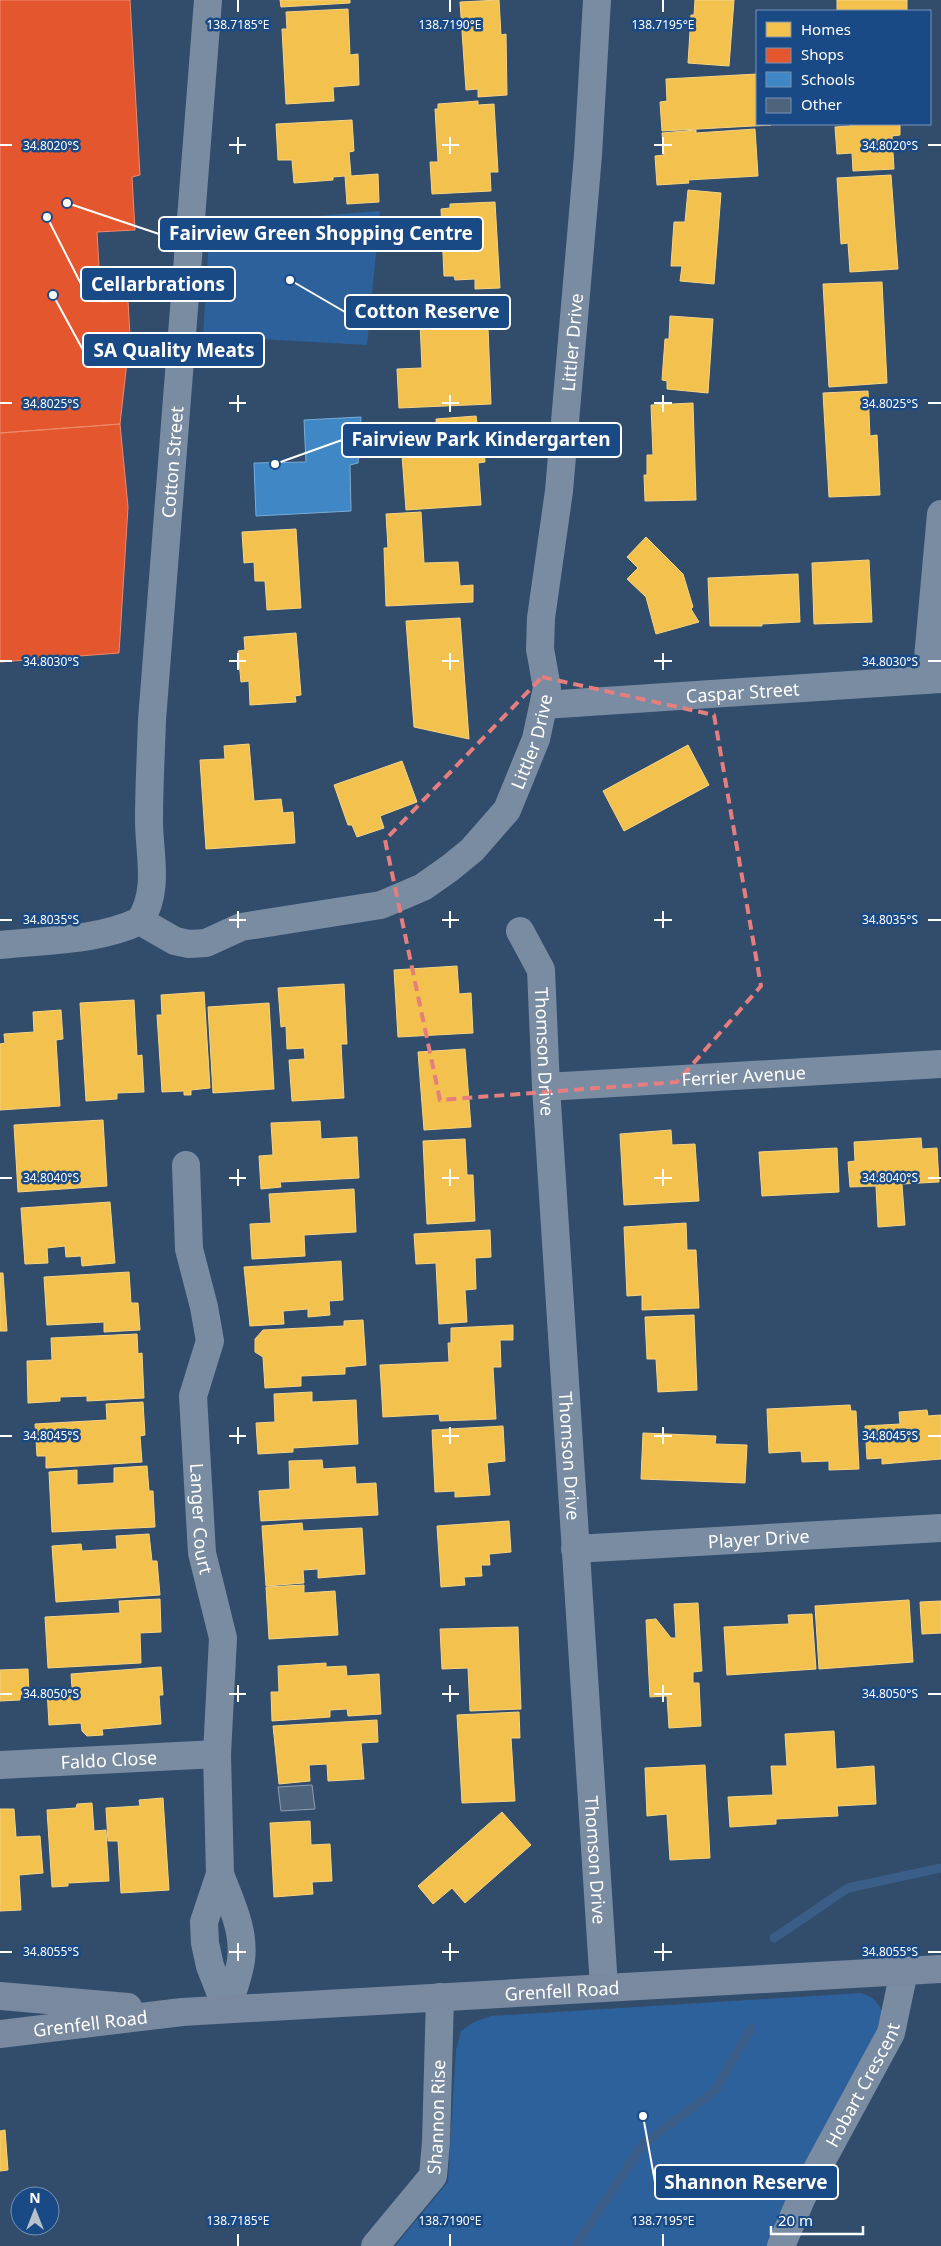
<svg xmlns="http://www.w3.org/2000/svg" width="941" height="2246" viewBox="0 0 941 2246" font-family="'Noto Sans',sans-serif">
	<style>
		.green { fill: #2d619c }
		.homes { fill: #f2c14e; stroke: #f6d483 }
		.shops { fill: #e4572e; stroke: #ec896d }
		.schools { fill: #3f88c5; stroke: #79acd6 }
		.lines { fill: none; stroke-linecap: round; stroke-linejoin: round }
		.stream { stroke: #3b5e88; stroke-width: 9 }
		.building { fill: #4e647d; stroke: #8c9db0 }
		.minor { stroke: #798ca2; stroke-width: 28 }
		.major { stroke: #7889a0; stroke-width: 28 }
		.marked { fill: none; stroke: #e67e7e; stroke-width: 4; stroke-dasharray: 10 6; stroke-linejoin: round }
		.ticks { fill: none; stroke: #fff; stroke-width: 2 }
		.labels { text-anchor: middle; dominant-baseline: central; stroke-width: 5; stroke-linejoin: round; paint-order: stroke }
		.street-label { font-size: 18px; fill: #fff; stroke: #1a4a85 }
		.ticks-label { font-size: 12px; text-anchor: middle; fill: #fff; stroke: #1a4a85; stroke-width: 5; stroke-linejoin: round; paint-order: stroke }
		.leader { fill: none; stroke: #fff; stroke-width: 2 }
		.callout-dot { fill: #fff; stroke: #1a4a85; stroke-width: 2 }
		.callout { fill: #1a4a85; stroke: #fff; stroke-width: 2 }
		.callout-label { font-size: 19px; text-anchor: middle; font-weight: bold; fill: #fff }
	</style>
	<rect width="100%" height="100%" fill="#324d6c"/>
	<path class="green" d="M 380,211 L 367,345 L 203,336 L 210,224 Z
		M 861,1993 C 876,1998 880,2004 884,2019 L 769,2246 L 395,2246 L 448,2182 L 456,2050 L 461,2031 L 474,2022 L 491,2016 Z"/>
	<path class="homes" d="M 280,0 L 350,0 L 350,3 L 281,7 Z
		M 499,0 L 501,35 L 506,34 L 507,95 L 478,97 L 478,89 L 466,90 L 460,2 Z
		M 695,0 L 734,0 L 729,66 L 688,63 L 691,15 L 694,15 Z
		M 837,0 L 907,0 L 907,11 L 837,11 Z
		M 348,9 L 350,55 L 358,54 L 359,85 L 333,87 L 334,101 L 286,104 L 282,29 L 287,29 L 286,12 Z
		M 757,74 L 757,124 L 771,125 L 662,131 L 660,102 L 667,101 L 666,79 Z
		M 478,101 L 478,105 L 494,104 L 498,172 L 490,172 L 491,191 L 432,194 L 430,162 L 438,162 L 435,109 L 438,109 L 438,104 Z
		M 352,120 L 354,151 L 349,152 L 351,176 L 378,174 L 379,202 L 347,204 L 345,176 L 333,177 L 333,180 L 294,183 L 292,160 L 278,160 L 276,124 Z
		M 850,124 L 900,124 L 900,135 L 892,136 L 894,169 L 853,171 L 852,153 L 837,154 L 835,127 L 850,126 Z
		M 755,129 L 758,176 L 688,180 L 689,183 L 657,185 L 655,156 L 664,155 L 662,133 L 696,130 L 696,133 Z
		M 891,175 L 898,269 L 850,272 L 848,243 L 841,244 L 837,178 Z
		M 688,190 L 721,193 L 714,284 L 680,281 L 682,266 L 671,266 L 674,222 L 685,222 Z
		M 495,202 L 500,288 L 475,289 L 475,279 L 455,280 L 454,276 L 444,276 L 441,209 L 450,208 L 450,204 Z
		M 882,282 L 887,383 L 829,387 L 823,284 Z
		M 469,298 L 469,302 L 487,301 L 491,404 L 399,408 L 397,369 L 422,368 L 419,300 Z
		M 670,316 L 713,319 L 708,393 L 667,389 L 667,381 L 662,380 L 665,339 L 669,339 Z
		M 868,391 L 870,436 L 877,435 L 880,495 L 829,497 L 823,393 Z
		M 693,403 L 696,500 L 645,501 L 644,475 L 647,475 L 647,455 L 653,455 L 651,405 Z
		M 476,416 L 477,424 L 482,424 L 485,462 L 478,463 L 481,505 L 406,510 L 402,455 L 438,452 L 436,419 Z
		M 421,512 L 424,563 L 458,562 L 460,586 L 473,585 L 473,602 L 386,606 L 384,548 L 388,548 L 386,514 Z
		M 296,529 L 301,608 L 267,610 L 265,581 L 255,581 L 254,562 L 244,563 L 242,532 Z
		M 646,537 L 683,574 L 693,607 L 691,609 L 699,622 L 656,634 L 646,597 L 627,579 L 638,568 L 627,557 Z
		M 869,560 L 872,622 L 814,624 L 812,563 Z
		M 798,574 L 800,622 L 762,624 L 762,626 L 710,626 L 708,578 Z
		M 460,618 L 469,739 L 414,727 L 406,621 Z
		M 296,633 L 301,695 L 295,696 L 296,702 L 250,705 L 249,681 L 241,682 L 238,651 L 245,650 L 244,637 Z
		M 249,744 L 254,801 L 281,799 L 283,813 L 293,812 L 295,843 L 206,849 L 200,760 L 225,759 L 224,746 Z
		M 688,745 L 709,785 L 624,831 L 603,791 Z
		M 402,761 L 417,802 L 380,816 L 384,828 L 357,837 L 352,825 L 348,825 L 334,785 Z
		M 457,966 L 459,994 L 471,993 L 473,1033 L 398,1037 L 394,970 Z
		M 344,984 L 347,1044 L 341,1044 L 344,1098 L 292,1101 L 289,1060 L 305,1059 L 304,1048 L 287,1049 L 286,1026 L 281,1027 L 278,988 Z
		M 204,992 L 210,1088 L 191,1090 L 191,1095 L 184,1095 L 184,1091 L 162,1092 L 157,1015 L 162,1015 L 161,995 Z
		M 134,1000 L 137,1056 L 142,1055 L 144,1092 L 117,1093 L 117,1099 L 86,1101 L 80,1003 Z
		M 269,1003 L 274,1089 L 213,1093 L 208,1007 Z
		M 61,1010 L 63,1039 L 56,1040 L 60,1106 L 0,1110 L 0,1044 L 5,1043 L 4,1034 L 34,1032 L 33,1012 Z
		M 465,1049 L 471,1127 L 424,1130 L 418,1052 Z
		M 103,1120 L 107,1186 L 18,1192 L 14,1125 Z
		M 320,1121 L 321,1139 L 357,1137 L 359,1178 L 280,1182 L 281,1187 L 261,1189 L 259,1156 L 273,1155 L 271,1123 Z
		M 671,1130 L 672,1145 L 695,1144 L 699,1201 L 624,1205 L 620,1134 Z
		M 921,1138 L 922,1149 L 937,1148 L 939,1182 L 902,1184 L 905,1225 L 878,1227 L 876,1186 L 850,1187 L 848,1162 L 855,1161 L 854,1142 Z
		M 465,1139 L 467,1175 L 473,1175 L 475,1221 L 427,1224 L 423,1141 Z
		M 837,1148 L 839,1192 L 762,1196 L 759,1152 Z
		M 354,1189 L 356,1232 L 304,1235 L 305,1256 L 252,1259 L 250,1224 L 271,1223 L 269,1194 Z
		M 110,1202 L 115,1263 L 82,1266 L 81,1256 L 66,1257 L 65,1246 L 47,1248 L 48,1263 L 25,1264 L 21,1208 Z
		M 686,1223 L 687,1250 L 696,1250 L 699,1308 L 642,1310 L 642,1295 L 627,1296 L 624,1227 Z
		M 490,1230 L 491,1257 L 475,1258 L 476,1289 L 465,1290 L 467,1322 L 439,1324 L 436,1263 L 416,1264 L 414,1234 Z
		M 341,1261 L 343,1300 L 329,1301 L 330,1315 L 308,1317 L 308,1309 L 283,1311 L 284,1324 L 250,1326 L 244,1267 Z
		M 129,1272 L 131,1303 L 138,1303 L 140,1330 L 104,1332 L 104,1322 L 47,1325 L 44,1277 Z
		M 0,1273 L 3,1273 L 7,1331 L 0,1331 Z
		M 694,1315 L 697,1390 L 658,1392 L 656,1359 L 647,1359 L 645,1317 Z
		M 363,1320 L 366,1365 L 345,1367 L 345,1374 L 301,1376 L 301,1386 L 265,1388 L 263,1357 L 255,1352 L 255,1339 L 263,1330 L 344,1326 L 344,1321 Z
		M 513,1325 L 513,1340 L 500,1340 L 501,1367 L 493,1367 L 496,1419 L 440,1421 L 439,1414 L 383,1417 L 380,1365 L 449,1362 L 448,1343 L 451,1343 L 451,1328 Z
		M 137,1334 L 138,1354 L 142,1353 L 144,1398 L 87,1401 L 87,1396 L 60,1397 L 60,1401 L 28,1403 L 27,1361 L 52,1360 L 51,1338 Z
		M 312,1392 L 312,1402 L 356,1400 L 358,1444 L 293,1448 L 293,1452 L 258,1454 L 256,1423 L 275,1422 L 274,1394 Z
		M 143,1402 L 145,1435 L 140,1436 L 142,1462 L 46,1468 L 46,1456 L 37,1456 L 35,1424 L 107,1420 L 106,1404 Z
		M 850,1405 L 851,1411 L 856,1411 L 859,1469 L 829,1470 L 829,1461 L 802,1462 L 801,1451 L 769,1453 L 767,1409 Z
		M 927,1410 L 928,1416 L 941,1415 L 941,1459 L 882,1464 L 882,1458 L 867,1459 L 865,1426 L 900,1424 L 899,1412 Z
		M 503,1426 L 505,1461 L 487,1463 L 490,1495 L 455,1497 L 455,1491 L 435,1492 L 432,1430 Z
		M 643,1433 L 716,1436 L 715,1444 L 747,1445 L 745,1483 L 641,1479 Z
		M 322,1460 L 323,1469 L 355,1467 L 356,1484 L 376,1483 L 378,1515 L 261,1521 L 259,1491 L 290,1489 L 289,1461 Z
		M 147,1466 L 149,1491 L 153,1491 L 155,1527 L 52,1532 L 49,1472 L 77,1470 L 77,1485 L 114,1483 L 114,1468 Z
		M 509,1521 L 511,1552 L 489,1554 L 490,1565 L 481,1565 L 482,1576 L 464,1577 L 465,1585 L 441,1587 L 437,1526 Z
		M 302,1523 L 303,1531 L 362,1528 L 365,1574 L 318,1578 L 318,1569 L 303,1570 L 304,1583 L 266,1586 L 262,1526 Z
		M 149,1534 L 152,1561 L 157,1561 L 160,1595 L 56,1602 L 52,1546 L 81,1544 L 82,1551 L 117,1549 L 116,1536 Z
		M 304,1585 L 304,1593 L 335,1591 L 338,1635 L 269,1639 L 266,1587 Z
		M 160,1599 L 161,1632 L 140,1633 L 141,1663 L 48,1668 L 45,1617 L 120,1613 L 119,1601 Z
		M 909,1600 L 913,1662 L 819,1669 L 815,1606 Z
		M 941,1601 L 941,1633 L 922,1634 L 920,1602 Z
		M 698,1603 L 702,1671 L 693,1672 L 693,1683 L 699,1683 L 701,1726 L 669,1728 L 667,1696 L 650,1697 L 646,1620 L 656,1619 L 671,1638 L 676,1638 L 674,1604 Z
		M 812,1614 L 816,1669 L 727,1675 L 724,1627 L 789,1624 L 788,1615 Z
		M 518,1627 L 521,1709 L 470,1711 L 468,1668 L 442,1669 L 440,1629 Z
		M 326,1663 L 326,1667 L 346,1666 L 347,1676 L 379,1674 L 381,1714 L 348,1716 L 347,1709 L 330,1710 L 330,1717 L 272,1721 L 271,1692 L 279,1692 L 278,1666 Z
		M 161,1667 L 163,1695 L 159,1695 L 161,1724 L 102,1729 L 103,1735 L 87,1736 L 82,1731 L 81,1723 L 49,1725 L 47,1689 L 72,1688 L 71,1674 Z
		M 28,1669 L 29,1697 L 20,1697 L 20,1700 L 0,1701 L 0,1670 Z
		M 519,1712 L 520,1738 L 511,1738 L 515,1801 L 462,1803 L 457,1715 Z
		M 377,1720 L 378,1742 L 361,1743 L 364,1779 L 328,1781 L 327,1764 L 309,1765 L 310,1781 L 279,1784 L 273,1726 Z
		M 834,1731 L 836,1769 L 874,1766 L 876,1804 L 837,1806 L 838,1816 L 776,1819 L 776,1824 L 730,1827 L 728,1797 L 773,1795 L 771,1766 L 787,1766 L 785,1734 Z
		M 705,1765 L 710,1858 L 670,1860 L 667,1814 L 647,1816 L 645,1768 Z
		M 163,1798 L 169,1890 L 121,1893 L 118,1841 L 108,1841 L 106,1808 L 140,1806 L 139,1800 Z
		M 92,1803 L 94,1831 L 106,1830 L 109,1881 L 68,1883 L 68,1886 L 52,1887 L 47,1810 L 76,1808 L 77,1804 Z
		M 0,1809 L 14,1809 L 16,1837 L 40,1836 L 43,1873 L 19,1875 L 21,1910 L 0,1911 Z
		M 502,1812 L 531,1845 L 465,1903 L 452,1888 L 433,1904 L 418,1886 Z
		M 310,1821 L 311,1845 L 330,1844 L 332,1881 L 312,1882 L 313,1894 L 274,1897 L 270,1823 Z
		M 5,2130 L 8,2170 L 0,2171 L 0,2131 Z"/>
	<path class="shops" d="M 0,0 L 130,0 L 140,175 L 132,177 L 135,230 L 97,232 L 101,302 L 128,301 L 130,335 L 120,424 L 0,433 Z
		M 120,424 L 128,507 L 119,653 L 0,662 L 0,433 Z"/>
	<path class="schools" d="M 361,417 L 358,463 L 350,465 L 351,511 L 256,516 L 254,463 L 306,462 L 304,420 Z"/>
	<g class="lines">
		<path class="stream" d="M 774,1938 L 848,1888 L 941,1868
			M 576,2246 L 643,2144 L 715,2091 L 751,2028"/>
	</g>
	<path class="building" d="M 312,1785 L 315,1809 L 281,1811 L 278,1787 Z"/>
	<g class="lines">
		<g class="minor">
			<path d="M 926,680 L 941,514"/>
			<path id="s1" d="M 544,705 L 941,679"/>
			<path id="s2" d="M 140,921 C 160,889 149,855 149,820 C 149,787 151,753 152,720 L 208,0"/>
			<path id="s3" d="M 520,931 L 541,970 L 546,1087 L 604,1987"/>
			<path id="s4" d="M 0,945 C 47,940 97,941 140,921 L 175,941 L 189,944 L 206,943 L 241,927 L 381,905 L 423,887 L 450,868 L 472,850 L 507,810 L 536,739 L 547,688 L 540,649 L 541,618 L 559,491 L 588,155 L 597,0"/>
			<path id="s5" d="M 546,1087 L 941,1064"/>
			<path id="s6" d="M 186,1165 L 189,1249 L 204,1307 L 210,1341 L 193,1396 L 202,1553 L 223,1638 L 217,1754 L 220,1874 L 204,1922 L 205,1943 L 210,1966 L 227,2009"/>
			<path id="s7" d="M 575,1549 L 941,1528"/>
			<path id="s8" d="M 0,1765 L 217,1754"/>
			<path d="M 220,1874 C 230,1901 245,1930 241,1960 C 239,1976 232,1993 227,2009"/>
			<path id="s9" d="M 375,2246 L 433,2176 L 436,2142 L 440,1997"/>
			<path id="s10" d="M 781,2246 L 802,2197 L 891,2033 L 904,1971"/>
		</g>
		<g class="major">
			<path d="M 0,1996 L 128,2007"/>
			<path id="s11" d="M 0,2034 L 182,2012 L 941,1969"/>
		</g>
	</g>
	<path class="marked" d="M 542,677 L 714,715 L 761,986 L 677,1082 L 440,1100 L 385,840 Z"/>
	<path class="ticks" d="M 238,0 L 238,12M 450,0 L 450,12M 663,0 L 663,12M 238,137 L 238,154M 450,137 L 450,154M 663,137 L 663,154M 0,145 L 12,145M 229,145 L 246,145M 442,145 L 459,145M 654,145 L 672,145M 928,145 L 941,145M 238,395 L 238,412M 450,395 L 450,412M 663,395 L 663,412M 0,403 L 12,403M 229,403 L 246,403M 442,403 L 459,403M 654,403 L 672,403M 928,403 L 941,403M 238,653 L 238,670M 450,653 L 450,670M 663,653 L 663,670M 0,661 L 12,661M 229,661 L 246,661M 442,661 L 459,661M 654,661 L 672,661M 928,661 L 941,661M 238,911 L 238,928M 450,911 L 450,928M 663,911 L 663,928M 0,920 L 12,920M 229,920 L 246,920M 442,920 L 459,920M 654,920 L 672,920M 928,920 L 941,920M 238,1169 L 238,1186M 450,1169 L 450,1186M 663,1169 L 663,1186M 0,1178 L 12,1178M 229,1178 L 246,1178M 442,1178 L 459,1178M 654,1178 L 672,1178M 928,1178 L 941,1178M 238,1427 L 238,1444M 450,1427 L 450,1444M 663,1427 L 663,1444M 0,1436 L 12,1436M 229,1436 L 246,1436M 442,1436 L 459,1436M 654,1436 L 672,1436M 928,1436 L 941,1436M 238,1685 L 238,1702M 450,1685 L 450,1702M 663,1685 L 663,1702M 0,1694 L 12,1694M 229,1694 L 246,1694M 442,1694 L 459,1694M 654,1694 L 672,1694M 928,1694 L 941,1694M 238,1943 L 238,1961M 450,1943 L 450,1961M 663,1943 L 663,1961M 0,1952 L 12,1952M 229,1952 L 246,1952M 442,1952 L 459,1952M 654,1952 L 672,1952M 928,1952 L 941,1952M 238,2234 L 238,2246M 450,2234 L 450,2246M 663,2234 L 663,2246"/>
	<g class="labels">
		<g class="street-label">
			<text stroke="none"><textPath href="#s4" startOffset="1032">Littler Drive</textPath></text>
			<text stroke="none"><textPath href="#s2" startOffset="462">Cotton Street</textPath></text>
			<text stroke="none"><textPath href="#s1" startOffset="199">Caspar Street</textPath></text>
			<text stroke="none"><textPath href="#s4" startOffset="628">Littler Drive</textPath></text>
			<text stroke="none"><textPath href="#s3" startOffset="126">Thomson Drive</textPath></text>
			<text stroke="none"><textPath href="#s5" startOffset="198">Ferrier Avenue</textPath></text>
			<text stroke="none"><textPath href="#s3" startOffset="531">Thomson Drive</textPath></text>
			<text stroke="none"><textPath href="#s6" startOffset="359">Langer Court</textPath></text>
			<text stroke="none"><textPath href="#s7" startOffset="184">Player Drive</textPath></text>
			<text stroke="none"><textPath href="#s8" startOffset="109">Faldo Close</textPath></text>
			<text stroke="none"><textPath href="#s3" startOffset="936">Thomson Drive</textPath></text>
			<text stroke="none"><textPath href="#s11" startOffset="564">Grenfell Road</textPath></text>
			<text stroke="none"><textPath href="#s11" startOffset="91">Grenfell Road</textPath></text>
			<text stroke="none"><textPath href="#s10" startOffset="181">Hobart Crescent</textPath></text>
			<text stroke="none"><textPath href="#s9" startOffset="150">Shannon Rise</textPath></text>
		</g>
	</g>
	<g class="ticks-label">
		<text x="238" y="29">138.7185°E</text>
		<text x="450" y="29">138.7190°E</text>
		<text x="663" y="29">138.7195°E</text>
		<text x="51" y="150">34.8020°S</text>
		<text x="890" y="150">34.8020°S</text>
		<text x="51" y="408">34.8025°S</text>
		<text x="890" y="408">34.8025°S</text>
		<text x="51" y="666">34.8030°S</text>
		<text x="890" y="666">34.8030°S</text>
		<text x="51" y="924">34.8035°S</text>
		<text x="890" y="924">34.8035°S</text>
		<text x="51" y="1182">34.8040°S</text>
		<text x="890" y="1182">34.8040°S</text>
		<text x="51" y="1440">34.8045°S</text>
		<text x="890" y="1440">34.8045°S</text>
		<text x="51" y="1698">34.8050°S</text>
		<text x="890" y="1698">34.8050°S</text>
		<text x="51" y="1956">34.8055°S</text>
		<text x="890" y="1956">34.8055°S</text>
		<text x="238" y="2225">138.7185°E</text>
		<text x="450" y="2225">138.7190°E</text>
		<text x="663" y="2225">138.7195°E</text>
	</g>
	<path class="leader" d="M67 203L159 234M47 217L81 284M290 280L345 312M53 295L83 350M275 464L342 440M643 2116L655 2182"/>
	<g class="callout-dot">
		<circle cx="67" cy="203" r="5"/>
		<circle cx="47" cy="217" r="5"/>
		<circle cx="290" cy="280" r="5"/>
		<circle cx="53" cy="295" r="5"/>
		<circle cx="275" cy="464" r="5"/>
		<circle cx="643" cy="2116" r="5"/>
	</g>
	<g class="callout">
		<rect x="159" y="217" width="324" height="34" rx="5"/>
		<rect x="81" y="267" width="154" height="34" rx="5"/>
		<rect x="345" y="295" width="165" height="34" rx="5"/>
		<rect x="83" y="333" width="181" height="34" rx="5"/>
		<rect x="342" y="423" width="279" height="34" rx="5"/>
		<rect x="655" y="2165" width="183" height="34" rx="5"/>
	</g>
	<g class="callout-label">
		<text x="321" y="240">Fairview Green Shopping Centre</text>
		<text x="158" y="291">Cellarbrations</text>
		<text x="427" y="318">Cotton Reserve</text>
		<text x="174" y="357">SA Quality Meats</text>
		<text x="481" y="446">Fairview Park Kindergarten</text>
		<text x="746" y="2189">Shannon Reserve</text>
	</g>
	<rect x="756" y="10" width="175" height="115" fill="#1a4a85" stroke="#7692b6"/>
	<rect x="766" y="22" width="25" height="15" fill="#f2c14e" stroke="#7692b6"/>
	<text x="801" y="35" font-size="15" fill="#ffffff">Homes</text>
	<rect x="766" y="48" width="25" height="15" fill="#e4572e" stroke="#7692b6"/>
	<text x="801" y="60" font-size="15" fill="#ffffff">Shops</text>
	<rect x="766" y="72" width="25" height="15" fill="#3f88c5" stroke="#7692b6"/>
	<text x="801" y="85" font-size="15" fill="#ffffff">Schools</text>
	<rect x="766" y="98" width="25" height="15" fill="#4e647d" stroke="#7692b6"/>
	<text x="801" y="110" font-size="15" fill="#ffffff">Other</text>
	<g transform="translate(35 2211)"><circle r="24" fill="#1a4a85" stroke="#7692b6"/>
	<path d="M0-4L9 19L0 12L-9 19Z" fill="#b7c1cc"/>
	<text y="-8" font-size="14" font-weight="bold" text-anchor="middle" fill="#ffffff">N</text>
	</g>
	<path d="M771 2226v8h92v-8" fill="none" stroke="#ffffff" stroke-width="2.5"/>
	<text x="778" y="2226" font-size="15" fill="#ffffff" stroke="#1a4a85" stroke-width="4" paint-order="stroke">20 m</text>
</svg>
